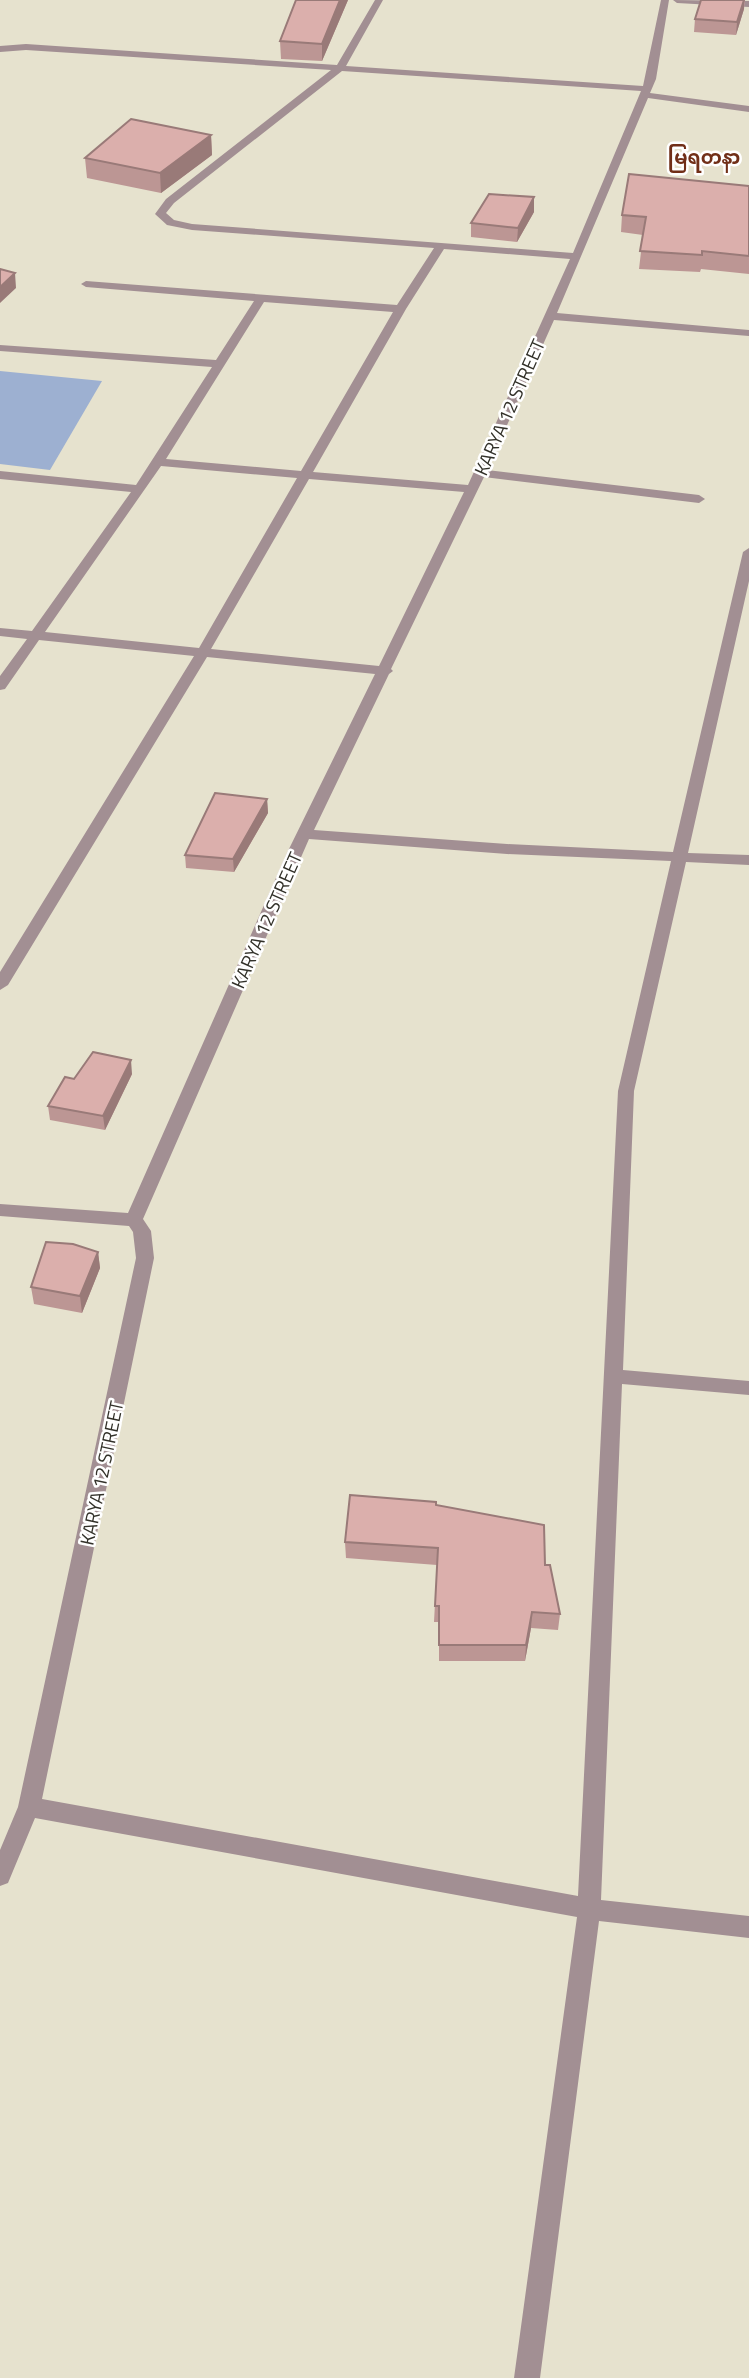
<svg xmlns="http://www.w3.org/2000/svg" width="749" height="2378" viewBox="0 0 749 2378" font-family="'Titillium Web','Noto Sans Myanmar',sans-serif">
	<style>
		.water { fill: #9db0d1 }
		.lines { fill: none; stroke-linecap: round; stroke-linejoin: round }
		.minor { fill: #a28f93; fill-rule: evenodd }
		.wall { fill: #bc9694 }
		.shaded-wall { fill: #997a78 }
		.building { fill: #dbafac; stroke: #997a78; stroke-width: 2 }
		.labels { text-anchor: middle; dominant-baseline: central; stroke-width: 5; stroke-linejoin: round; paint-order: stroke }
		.far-quarter-label { font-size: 19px; font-weight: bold; fill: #712f18; stroke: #fff }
		.street-label { font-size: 19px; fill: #323129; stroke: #fff }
	</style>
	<rect width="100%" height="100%" fill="#e6e2ce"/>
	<path class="water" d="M 0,371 L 102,381 L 50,470 L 0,464 Z"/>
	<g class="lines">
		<path class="minor" d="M 375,0 L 383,0 L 346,66 L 643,86 L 661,0 L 669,0 L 656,79 L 650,93 L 749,106 L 749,112 L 648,98 L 557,313 L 749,330 L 749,336 L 554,320 L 487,470 L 699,495 L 705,499 L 699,503 L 484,477 L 391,669 L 393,671 L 389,674 L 314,830 L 507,844 L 673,852 L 743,552 L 749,548 L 749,581 L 688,853 L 749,855 L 749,865 L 686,862 L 634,1091 L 623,1370 L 749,1381 L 749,1395 L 622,1384 L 601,1900 L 749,1916 L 749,1938 L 599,1921 L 540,2378 L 514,2378 L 577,1917 L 35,1818 L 8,1883 L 0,1886 L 0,1850 L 18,1807 L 136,1258 L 133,1232 L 129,1226 L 0,1216 L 0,1204 L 128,1213 L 287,853 L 375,674 L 207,657 L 8,985 L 0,990 L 0,972 L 194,656 L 39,640 L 5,689 L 0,690 L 0,676 L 27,639 L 0,636 L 0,628 L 32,631 L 131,492 L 0,479 L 0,471 L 136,485 L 212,367 L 0,351 L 0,345 L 216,360 L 254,301 L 86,287 L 81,284 L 86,281 L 397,305 L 434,248 L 192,230 L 167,225 L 155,214 L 166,199 L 331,70 L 26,50 L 0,52 L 0,46 L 26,44 L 337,65 ZM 342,71 L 641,91 L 573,253 L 192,224 L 174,220 L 166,213 L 174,203 ZM 444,249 L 570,259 L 468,485 L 313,472 L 406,309 ZM 264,302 L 393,312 L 301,471 L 166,459 ZM 161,466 L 297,478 L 199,648 L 45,632 ZM 309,479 L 464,492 L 379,666 L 211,649 ZM 309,839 L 507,854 L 671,861 L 618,1091 L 578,1896 L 42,1799 L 154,1258 L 151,1231 L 143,1219 Z
			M 673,0 L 749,1 L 749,7 L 677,3 Z"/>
	</g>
	<path class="wall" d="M 296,0 L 348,0 L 322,61 L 281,59 L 280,41 Z
		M 701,0 L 745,0 L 744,9 L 736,35 L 694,32 L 695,19 Z
		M 211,135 L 212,155 L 161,193 L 87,178 L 85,158 Z
		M 749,186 L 749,274 L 701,269 L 700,272 L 639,269 L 643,235 L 621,232 L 622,215 Z
		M 534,212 L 517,242 L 471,237 L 471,223 Z
		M 267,799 L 268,813 L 234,872 L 186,868 L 185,855 Z
		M 132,1074 L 105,1130 L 50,1120 L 48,1106 L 74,1079 Z
		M 98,1252 L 100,1268 L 82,1313 L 34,1304 L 31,1287 Z
		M 436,1505 L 560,1614 L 558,1630 L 531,1628 L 525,1661 L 439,1661 L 439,1622 L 434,1622 L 437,1565 L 346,1558 L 345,1542 Z"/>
	<path class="shaded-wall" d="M 340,0 L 348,0 L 322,61 L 322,44 Z
		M 744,0 L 744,9 L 736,35 L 737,22 Z
		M 211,135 L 212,155 L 161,193 L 160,173 Z
		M 534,197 L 534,212 L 517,242 L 518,228 Z
		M 15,273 L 16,288 L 0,303 L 0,287 Z
		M 267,799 L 268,813 L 234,872 L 233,859 Z
		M 131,1060 L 132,1074 L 105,1130 L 103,1116 Z
		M 98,1252 L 100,1268 L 82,1313 L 80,1296 Z
		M 532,1612 L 531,1628 L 525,1661 L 526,1645 Z"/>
	<path class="building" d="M 296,0 L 340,0 L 322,44 L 280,41 Z
		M 701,0 L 744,0 L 737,22 L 695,19 Z
		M 131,119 L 211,135 L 160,173 L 85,158 Z
		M 629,174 L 749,186 L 749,256 L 702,251 L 702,255 L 640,251 L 646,217 L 622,215 Z
		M 489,194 L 534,197 L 518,228 L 471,223 Z
		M 0,269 L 15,273 L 0,287 Z
		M 215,793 L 267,799 L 233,859 L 185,855 Z
		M 93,1052 L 131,1060 L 103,1116 L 48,1106 L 65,1077 L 74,1079 Z
		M 46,1242 L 73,1244 L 98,1252 L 80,1296 L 31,1287 Z
		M 350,1495 L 436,1502 L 436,1505 L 544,1525 L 545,1565 L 550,1565 L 560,1614 L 532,1612 L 526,1645 L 439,1645 L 439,1606 L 435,1606 L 438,1548 L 345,1542 Z"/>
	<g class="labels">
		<g class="far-quarter-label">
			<text x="704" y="156">မြရတနာ</text>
		</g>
		<g class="street-label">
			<text transform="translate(509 407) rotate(-66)">KARYA 12 STREET</text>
			<text transform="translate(266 920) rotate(-66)">KARYA 12 STREET</text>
			<text transform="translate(101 1473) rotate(-78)">KARYA 12 STREET</text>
		</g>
	</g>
</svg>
